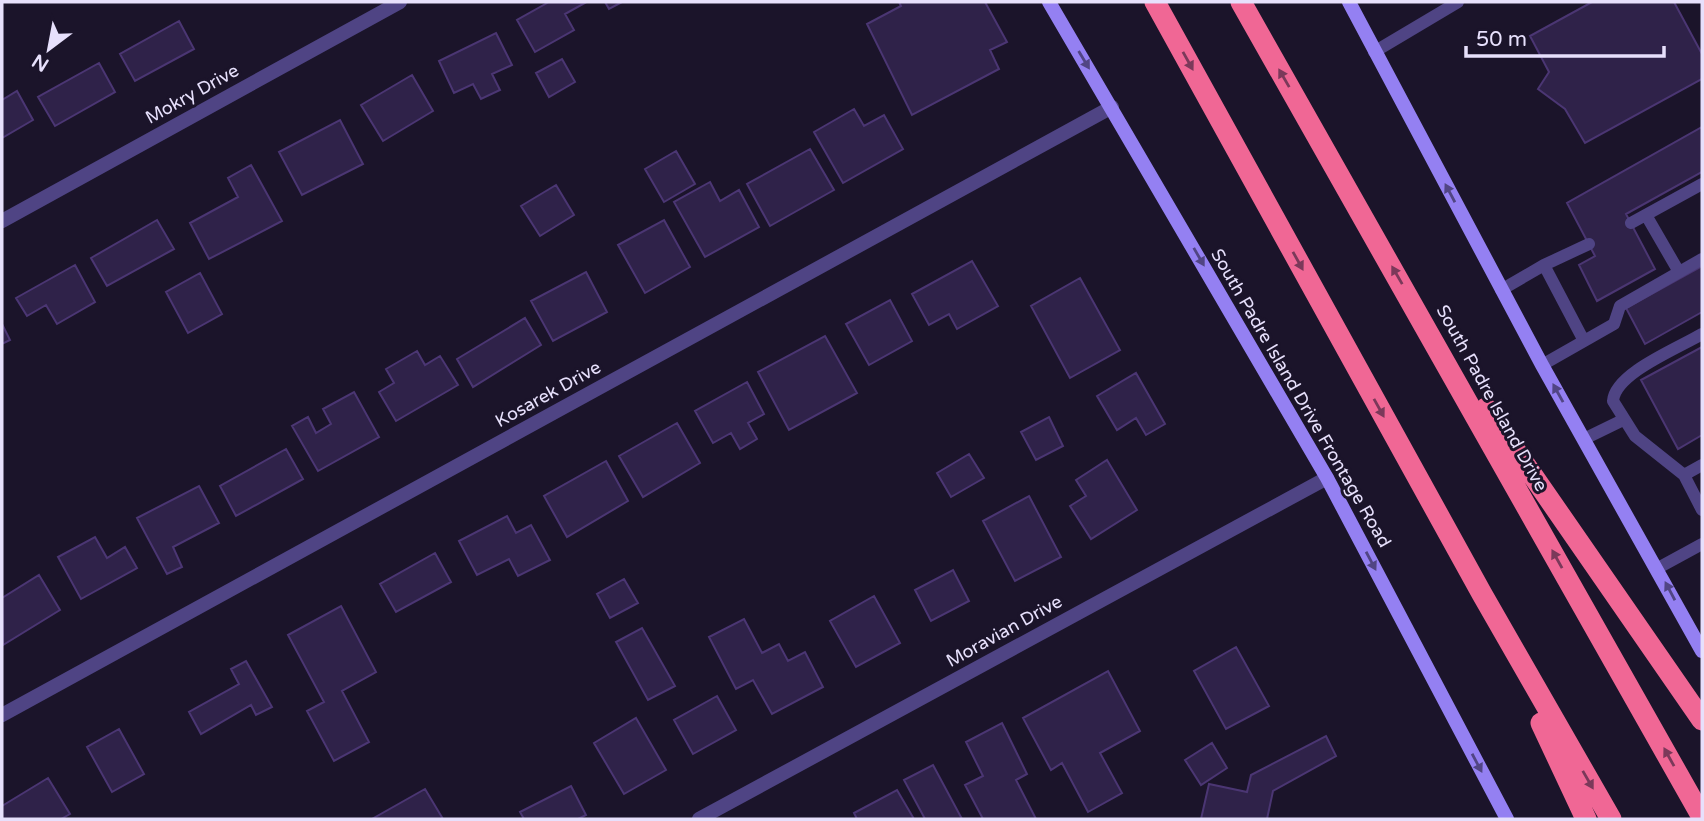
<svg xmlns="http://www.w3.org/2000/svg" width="1704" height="821" viewBox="0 0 1704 821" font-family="'Varela Round',sans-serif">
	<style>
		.building { fill: #2f2249; stroke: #4b3673; stroke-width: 2 }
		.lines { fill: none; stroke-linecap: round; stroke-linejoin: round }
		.service { stroke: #4f4484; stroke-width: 12 }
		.minor { stroke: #4f4484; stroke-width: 14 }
		.secondary { stroke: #9480f2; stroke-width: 14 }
		.motorway { stroke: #f06795; stroke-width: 21 }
		.oneway { fill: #514584 }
		.oneway2 { fill: #7b395a }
		.labels { text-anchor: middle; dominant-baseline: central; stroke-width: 6; stroke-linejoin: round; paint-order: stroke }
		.street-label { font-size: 18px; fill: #e7e0fc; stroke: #1b142a }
	</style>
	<rect width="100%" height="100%" fill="#1b142a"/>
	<path class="building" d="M 549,2 L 585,3 L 565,14 L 574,30 L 535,52 L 517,20 Z
		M 605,2 L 622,2 L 609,9 Z
		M 899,2 L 985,2 L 1007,42 L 990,50 L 999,69 L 912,115 L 867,24 L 901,6 Z
		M 1592,2 L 1674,2 L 1702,54 L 1702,79 L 1585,143 L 1565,109 L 1538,89 L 1549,72 L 1530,36 Z
		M 179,21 L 194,49 L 135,81 L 120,54 Z
		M 496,33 L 512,65 L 492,74 L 500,90 L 481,99 L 473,84 L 454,93 L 439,61 Z
		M 562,59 L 575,82 L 549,97 L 536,73 Z
		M 99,63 L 115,92 L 55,126 L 38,97 Z
		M 412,75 L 433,111 L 383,141 L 361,105 Z
		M 17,91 L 33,120 L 2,138 L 2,100 Z
		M 854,109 L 864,126 L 884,115 L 903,149 L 843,183 L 814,132 Z
		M 340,120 L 363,164 L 302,195 L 279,152 Z
		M 1702,127 L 1702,172 L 1626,214 L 1655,269 L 1597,301 L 1579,265 L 1595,256 L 1567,203 Z
		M 810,149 L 834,190 L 770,226 L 747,184 Z
		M 676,151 L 695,184 L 664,202 L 645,169 Z
		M 251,165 L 282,221 L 209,259 L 190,223 L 238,197 L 228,178 Z
		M 710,182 L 720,201 L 739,190 L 759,227 L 705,257 L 674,202 Z
		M 556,185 L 574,215 L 540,236 L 521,206 Z
		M 157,220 L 174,249 L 107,286 L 91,258 Z
		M 664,220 L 690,267 L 645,293 L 618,245 Z
		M 972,261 L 998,306 L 957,329 L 949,314 L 929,325 L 912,294 Z
		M 75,265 L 95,302 L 57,324 L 46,305 L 27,316 L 16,298 Z
		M 1702,266 L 1702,312 L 1645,344 L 1626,308 Z
		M 586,272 L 607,312 L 553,341 L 531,301 Z
		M 200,273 L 222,314 L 188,333 L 166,292 Z
		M 1080,278 L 1120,350 L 1070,378 L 1031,306 Z
		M 890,300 L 912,341 L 869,365 L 846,324 Z
		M 525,318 L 541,345 L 473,387 L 457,359 Z
		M 2,324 L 10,340 L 2,344 Z
		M 825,336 L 857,393 L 789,430 L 758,372 Z
		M 1702,347 L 1702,435 L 1678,449 L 1641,380 Z
		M 417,351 L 425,365 L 440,356 L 458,385 L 396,421 L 379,392 L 394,383 L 386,369 Z
		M 1136,373 L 1165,424 L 1146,435 L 1136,418 L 1117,430 L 1097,396 Z
		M 747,382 L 764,414 L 748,423 L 757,439 L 740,449 L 731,433 L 713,443 L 695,411 Z
		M 354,392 L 379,437 L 318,471 L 292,426 L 308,417 L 316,433 L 331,424 L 323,409 Z
		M 1049,417 L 1063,446 L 1036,460 L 1021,432 Z
		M 677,423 L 700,463 L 643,497 L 619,456 Z
		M 286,449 L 303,479 L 236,516 L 220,486 Z
		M 969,454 L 984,478 L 951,497 L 937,473 Z
		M 1107,460 L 1137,510 L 1091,539 L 1070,506 L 1086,496 L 1076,480 Z
		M 606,461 L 628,501 L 567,537 L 544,496 Z
		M 199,486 L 219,523 L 173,547 L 182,567 L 167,574 L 137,518 Z
		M 1029,496 L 1061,557 L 1015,581 L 983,521 Z
		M 507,516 L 516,533 L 531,525 L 550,560 L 518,576 L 509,559 L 477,575 L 459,541 Z
		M 95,537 L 107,558 L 125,547 L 137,568 L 81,599 L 58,557 Z
		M 435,553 L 451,582 L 396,612 L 380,584 Z
		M 953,570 L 969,601 L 931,621 L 915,590 Z
		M 39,575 L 60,610 L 3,645 L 2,598 Z
		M 624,579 L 638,603 L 610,618 L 597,594 Z
		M 874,596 L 900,643 L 856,667 L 830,621 Z
		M 341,606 L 376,672 L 342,691 L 369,742 L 334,761 L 307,711 L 324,702 L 288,635 Z
		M 744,619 L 762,653 L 779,644 L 788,661 L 805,652 L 823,687 L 772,714 L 753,680 L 736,689 L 709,637 Z
		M 642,628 L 675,686 L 648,700 L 616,642 Z
		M 1236,647 L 1269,706 L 1226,729 L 1194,671 Z
		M 246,661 L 272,707 L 256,715 L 251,705 L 201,734 L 189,712 L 239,684 L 231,669 Z
		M 1108,671 L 1140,731 L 1100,753 L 1122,793 L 1088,812 L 1062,763 L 1051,770 L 1023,718 Z
		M 717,696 L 736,730 L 693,754 L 674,720 Z
		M 636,718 L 666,770 L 624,794 L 594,743 Z
		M 1002,723 L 1027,774 L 1016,780 L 1036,819 L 983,819 L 965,785 L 983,776 L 966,742 Z
		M 119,729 L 144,774 L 112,792 L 87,747 Z
		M 1326,736 L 1336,756 L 1273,791 L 1267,819 L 1201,819 L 1209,784 L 1247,792 L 1251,775 Z
		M 1212,743 L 1227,768 L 1201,785 L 1185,760 Z
		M 933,765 L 962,819 L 925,819 L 904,780 Z
		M 48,778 L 70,814 L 61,819 L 2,819 L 2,806 Z
		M 571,786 L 586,815 L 578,819 L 524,819 L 520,812 Z
		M 425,789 L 443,819 L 372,819 Z
		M 897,790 L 914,819 L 857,819 L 854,813 Z"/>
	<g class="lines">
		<path class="service" d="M 1374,52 L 1458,2
			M 1646,215 L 1679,272
			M 1631,223 L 1702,184
			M 1544,265 L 1584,341
			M 1501,290 L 1544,265 L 1589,244
			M 1702,334 C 1679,348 1615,373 1613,401 L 1635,436 L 1684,475 L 1702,510
			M 1542,365 L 1614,324 L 1620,306 L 1702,259
			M 1584,439 L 1623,420
			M 1684,475 L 1702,465
			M 1658,568 L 1702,544"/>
		<path class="minor" d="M 2,221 L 400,2
			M 2,715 L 1112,107
			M 699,819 L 1327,478"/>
		<path class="secondary" d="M 1049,2 L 1327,478 L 1507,819
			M 1349,2 L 1542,365 L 1702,651"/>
		<path class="motorway" d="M 1155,2 L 1482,594 L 1611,819
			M 1241,2 L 1702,817
			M 1486,408 L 1702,720
			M 1541,723 L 1586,819"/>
	</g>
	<defs><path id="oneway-solid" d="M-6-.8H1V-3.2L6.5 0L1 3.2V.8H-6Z" transform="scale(1.75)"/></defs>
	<g class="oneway">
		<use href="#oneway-solid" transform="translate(1084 60) rotate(59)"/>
		<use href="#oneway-solid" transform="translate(1450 193) rotate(-118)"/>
		<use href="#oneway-solid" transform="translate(1199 257) rotate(60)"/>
		<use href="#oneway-solid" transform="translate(1558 393) rotate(-119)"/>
		<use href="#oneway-solid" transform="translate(1371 561) rotate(62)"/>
		<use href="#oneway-solid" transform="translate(1670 591) rotate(-118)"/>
		<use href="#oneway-solid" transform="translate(1477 763) rotate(62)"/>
	</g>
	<g class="oneway2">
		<use href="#oneway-solid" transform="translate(1188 61) rotate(61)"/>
		<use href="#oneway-solid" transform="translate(1284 78) rotate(-120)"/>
		<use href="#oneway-solid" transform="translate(1298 261) rotate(61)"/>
		<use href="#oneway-solid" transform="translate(1397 275) rotate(-120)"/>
		<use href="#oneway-solid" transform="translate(1379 408) rotate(61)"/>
		<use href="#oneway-solid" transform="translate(1557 559) rotate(-119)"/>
		<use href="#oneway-solid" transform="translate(1669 757) rotate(-119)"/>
		<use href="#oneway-solid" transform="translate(1588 780) rotate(60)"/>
	</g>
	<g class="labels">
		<g class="street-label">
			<text transform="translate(192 94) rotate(-29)">Mokry Drive</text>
			<text transform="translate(548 394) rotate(-29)">Kosarek Drive</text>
			<text transform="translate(1301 398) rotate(60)">South Padre Island Drive Frontage Road</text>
			<text transform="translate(1492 398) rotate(61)">South Padre Island Drive</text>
			<text transform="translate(1004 631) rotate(-29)">Moravian Drive</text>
		</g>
	</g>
	<rect width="1704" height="821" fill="none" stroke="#e7e0fc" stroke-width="7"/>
	<g transform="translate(49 49) rotate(212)" stroke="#1b142a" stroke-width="5" paint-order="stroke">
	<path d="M0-5L12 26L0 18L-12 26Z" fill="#e7e0fc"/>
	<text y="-10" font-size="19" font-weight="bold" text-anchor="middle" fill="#e7e0fc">N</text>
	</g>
	<path d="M1466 46v10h198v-10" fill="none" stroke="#e7e0fc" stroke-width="3.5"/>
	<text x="1476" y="46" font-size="21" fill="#e7e0fc" stroke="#1b142a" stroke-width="5" paint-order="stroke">50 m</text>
</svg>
